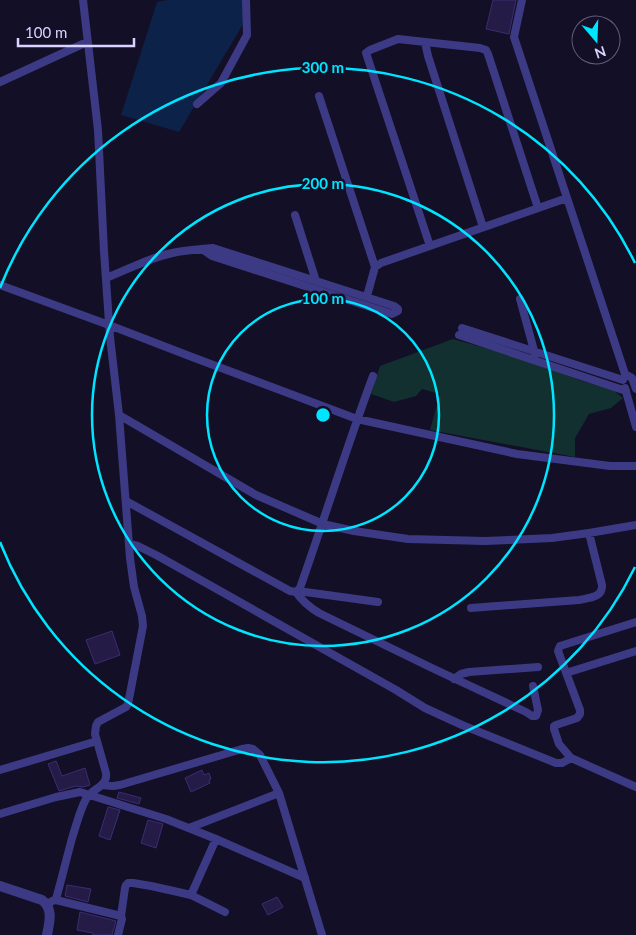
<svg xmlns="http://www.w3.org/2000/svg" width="636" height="935" viewBox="0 0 636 935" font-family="Lato,sans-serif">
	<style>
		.green { fill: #12302f }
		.water { fill: #0c2248 }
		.building { fill: #241b47; stroke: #3b2d73 }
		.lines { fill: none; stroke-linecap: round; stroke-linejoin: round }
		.minor { stroke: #3d3a85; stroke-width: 8 }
		.tertiary { stroke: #3d3a85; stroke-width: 10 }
		.ring { fill: none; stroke: #00e5ff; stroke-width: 2.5 }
		.centre { fill: #00e5ff; stroke: #130f26; stroke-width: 2.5 }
		.ring-label { font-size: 15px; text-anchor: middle; font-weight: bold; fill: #00e5ff; stroke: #130f26; stroke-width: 5; stroke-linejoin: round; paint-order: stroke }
	</style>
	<rect width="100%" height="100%" fill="#130f26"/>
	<path class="green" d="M 453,339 L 524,359 L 582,381 L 613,390 L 623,398 L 611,408 L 589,414 L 575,438 L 575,457 L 430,430 L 440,394 L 422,389 L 416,396 L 394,402 L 371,394 L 380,366 Z"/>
	<path class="water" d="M 167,0 L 242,0 L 249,14 L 179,132 L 121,115 L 157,2 Z"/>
	<path class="building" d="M 493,0 L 516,0 L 509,34 L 486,29 Z
		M 112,631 L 120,655 L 95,664 L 86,640 Z
		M 56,761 L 62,776 L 85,768 L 90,785 L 83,787 L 76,786 L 59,791 L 48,764 Z
		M 202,770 L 204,775 L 209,773 L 211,779 L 209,780 L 210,783 L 191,792 L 185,778 Z
		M 119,792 L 141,798 L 139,804 L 117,798 Z
		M 108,807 L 120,810 L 110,840 L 99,836 Z
		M 148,820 L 163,824 L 156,848 L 141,843 Z
		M 67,885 L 91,889 L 88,902 L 65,896 Z
		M 277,897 L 283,907 L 268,915 L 262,904 Z
		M 80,912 L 116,921 L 112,935 L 93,935 L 93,933 L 77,930 Z"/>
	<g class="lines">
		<path class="minor" d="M 522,0 L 514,37 L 625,374 L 632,378 L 636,389
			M 425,42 L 428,56 L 483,227
			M 0,82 L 87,42
			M 319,96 L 375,267
			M 197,104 L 221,83 L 247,35 L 246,0
			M 295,215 L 316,281
			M 430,246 L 366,53 L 370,50 L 398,39 L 480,48 L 486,50 L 488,54 L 538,208
			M 106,278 C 129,269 153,256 177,252 C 189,250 201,249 213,248 L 394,306 L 398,309 L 398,311 L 392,314 L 212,256 L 202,249
			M 0,285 L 109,325 L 192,357 L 357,419 L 517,454 L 610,466 L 636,466
			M 367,296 L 375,267 L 381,263 L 567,198
			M 520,299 L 535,354
			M 462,328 L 623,380
			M 459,335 L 626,391
			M 625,388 L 636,427
			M 119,415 L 256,495 L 323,524 L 354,531 L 408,539 L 485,541 L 552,538 L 589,533 L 636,525
			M 126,501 L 290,591 L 296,592 L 300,588 C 325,517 347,446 373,376
			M 129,544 L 138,546 L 158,556 L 396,690 L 425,708 L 462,725 L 556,763 L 562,763 L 571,758
			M 298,591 L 378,602
			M 296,592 C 302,601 309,607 319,613 L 434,669 L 526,712 L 532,716 L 536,716 L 538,710 L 533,686
			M 471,608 L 579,600 C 588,598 603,598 602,585 L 589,533
			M 636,622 L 560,646 L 558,651 L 580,710 L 580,714 L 577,718 L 556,725 L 554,726 L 554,729 L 559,744 L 571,758 L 636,787
			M 566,673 L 636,651
			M 454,679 L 461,674 L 469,672 L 538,667
			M 0,770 L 97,741
			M 102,785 L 113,786 L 120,785 L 242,749 L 248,748 L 253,749 L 260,755 L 279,793 L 322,935
			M 0,814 L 56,797 L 80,792 L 166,819 L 216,839 L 305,878
			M 189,828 L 279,793
			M 191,895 L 216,839
			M 56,900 L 121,916 L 122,919 L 118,935
			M 47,904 L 56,899 C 62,878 67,856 73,835 C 77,823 80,810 86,799 C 92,788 108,787 106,773 L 95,734 L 96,726 L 98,722 L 126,707 L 128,704 L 143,626 L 142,616 L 134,587 L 130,558 L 119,415 L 110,337 L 104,251 L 98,130 L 83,0
			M 121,916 L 125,888 L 126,885 L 128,883 L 133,883 L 151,886 L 178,892 L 191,895 L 225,912"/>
		<path class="tertiary" d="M 0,886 L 42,900 C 54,909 49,923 47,935"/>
	</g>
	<g class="ring">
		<circle cx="323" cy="415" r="116"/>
		<circle cx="323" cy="415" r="231"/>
		<path d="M635 567A347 347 0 0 1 0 542M0 288A347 347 0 0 1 635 263"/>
	</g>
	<circle cx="323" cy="415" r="8" class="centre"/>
	<g class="ring-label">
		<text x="323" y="73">300 m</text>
		<text x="323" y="189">200 m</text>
		<text x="323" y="304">100 m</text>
	</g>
	<g transform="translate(596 40) rotate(161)"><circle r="24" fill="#130f26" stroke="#625e7d"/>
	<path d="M0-4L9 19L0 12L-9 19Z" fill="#00e5ff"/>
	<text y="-8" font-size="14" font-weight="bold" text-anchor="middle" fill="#d9d4ff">N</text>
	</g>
	<path d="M18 38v8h116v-8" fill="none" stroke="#d9d4ff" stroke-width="2.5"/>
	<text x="25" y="38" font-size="15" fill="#d9d4ff" stroke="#130f26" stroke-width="4" paint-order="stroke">100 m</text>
</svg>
